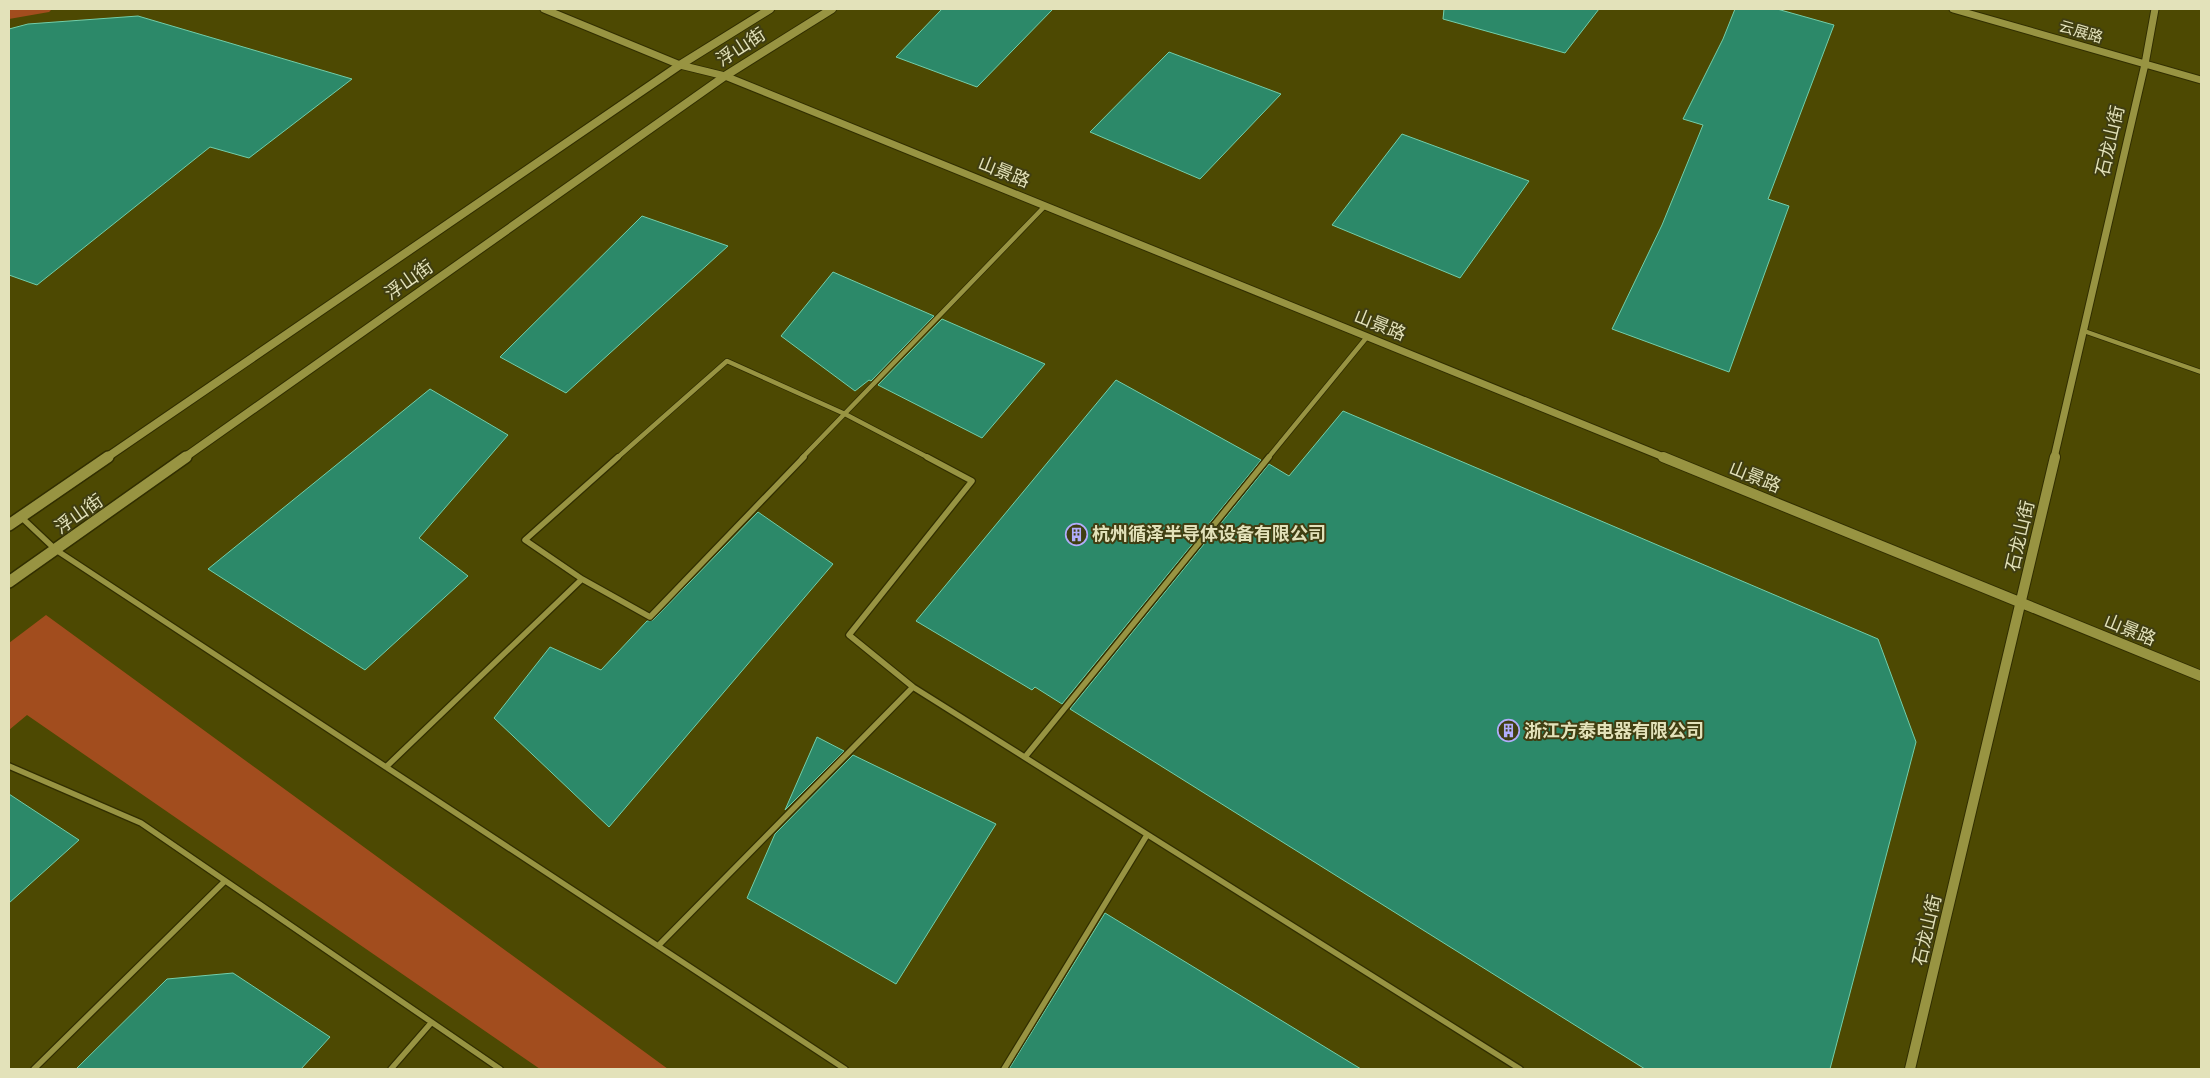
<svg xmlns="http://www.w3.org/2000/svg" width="2210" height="1078" viewBox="0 0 2210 1078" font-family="Figtree,'Noto Sans SC',sans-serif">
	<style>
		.green { fill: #a24d1e }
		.building { fill: #2c8969; stroke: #72ceaa }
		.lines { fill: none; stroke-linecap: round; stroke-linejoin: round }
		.minor-far1-casing { stroke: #312e01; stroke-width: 6 }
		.minor-casing { stroke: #312e01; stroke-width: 8 }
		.tertiary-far1-casing { stroke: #312e01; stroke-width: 9 }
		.tertiary-casing { stroke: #312e01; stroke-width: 12 }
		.secondary-far1-casing { stroke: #312e01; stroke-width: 10 }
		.secondary-casing { stroke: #312e01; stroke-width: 14 }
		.minor-far1 { stroke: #989442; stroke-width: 4.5 }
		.minor { stroke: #989442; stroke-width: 5.5 }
		.tertiary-far1 { stroke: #989442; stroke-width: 7 }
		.tertiary { stroke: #989442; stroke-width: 10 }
		.secondary-far1 { stroke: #989442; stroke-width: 8 }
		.secondary { stroke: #989442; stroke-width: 11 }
		.labels { text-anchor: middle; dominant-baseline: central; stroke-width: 4; stroke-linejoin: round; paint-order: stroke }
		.far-street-label { font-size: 15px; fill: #e3e2ba; stroke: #403e12 }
		.street-label { font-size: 18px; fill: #e3e2ba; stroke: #403e12 }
		.poi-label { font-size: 18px; font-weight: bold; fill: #e3e2ba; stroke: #403e12; text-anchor: start }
	</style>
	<rect width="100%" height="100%" fill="#4d4902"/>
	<path class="green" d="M 9,9 L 52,9 L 49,12 L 9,19 Z
		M 46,615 L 668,1069 L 540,1069 L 27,715 L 9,730 L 9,643 Z"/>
	<path class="building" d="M 942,9 L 1053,9 L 977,87 L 896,57 Z
		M 1444,9 L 1599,9 L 1565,53 L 1443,19 Z
		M 1735,9 L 1777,9 L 1834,25 L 1768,199 L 1789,206 L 1729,372 L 1612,329 L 1662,225 L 1703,125 L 1683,119 L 1723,39 Z
		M 138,16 L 352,79 L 249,158 L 210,147 L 37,285 L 9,275 L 9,29 L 28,24 Z
		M 1169,52 L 1281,94 L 1200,179 L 1090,132 Z
		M 1402,134 L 1529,181 L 1460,278 L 1332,225 Z
		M 642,216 L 728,246 L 566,393 L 500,357 Z
		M 833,272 L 934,316 L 871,381 L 869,380 L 855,391 L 781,336 Z
		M 942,319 L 1045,364 L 982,438 L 878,385 Z
		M 1116,380 L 1261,460 L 1062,704 L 1035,687 L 1032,690 L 916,621 Z
		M 430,389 L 508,435 L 419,538 L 468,576 L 365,670 L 208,569 Z
		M 1343,411 L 1878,639 L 1916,742 L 1830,1069 L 1645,1069 L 1070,709 L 1269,464 L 1289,476 Z
		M 758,512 L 833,564 L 609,827 L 494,718 L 550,647 L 601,670 L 647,621 L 653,620 Z
		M 817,737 L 844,751 L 785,810 Z
		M 853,755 L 996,824 L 896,984 L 747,898 L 775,834 Z
		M 9,794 L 79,840 L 9,903 Z
		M 1105,913 L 1361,1069 L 1009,1069 Z
		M 233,973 L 330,1037 L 301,1069 L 76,1069 L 167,979 Z"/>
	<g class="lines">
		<defs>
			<path id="minor-far1" d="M 2084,331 L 2201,372
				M 617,458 L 727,361 L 845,414 L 929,458
				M 802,458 L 1045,206
				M 1268,458 L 1367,337"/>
			<path id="minor" d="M 927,457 L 972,481 L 849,635 L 913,687 L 1520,1069
				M 21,517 L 56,550 L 845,1069
				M 582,579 L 525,540 L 618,457
				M 1025,757 L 1269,457
				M 9,766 L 141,823 L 500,1069
				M 386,767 L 582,579 L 650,617 L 804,457
				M 658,946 L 913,687
				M 34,1069 L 225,881
				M 391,1069 L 431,1023
				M 1004,1069 L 1147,835"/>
			<path id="tertiary-far1" d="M 544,9 L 680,65 L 725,76 L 1666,458
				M 1953,9 L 2201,80
				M 2054,458 L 2145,64 L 2155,9"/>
			<path id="tertiary" d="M 1663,457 L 2201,676
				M 1910,1069 L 2055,457"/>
			<path id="secondary-far1" d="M 106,458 L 680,65 L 770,9
				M 184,458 L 725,76 L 832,9"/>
			<path id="secondary" d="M 9,525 L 108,457
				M 9,582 L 186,457"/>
		</defs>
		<use href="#minor-far1" class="minor-far1-casing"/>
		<use href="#minor" class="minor-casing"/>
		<use href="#tertiary-far1" class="tertiary-far1-casing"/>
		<use href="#tertiary" class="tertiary-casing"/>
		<use href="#secondary-far1" class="secondary-far1-casing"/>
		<use href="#secondary" class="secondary-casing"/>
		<use href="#minor-far1" class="minor-far1"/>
		<use href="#minor" class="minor"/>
		<use href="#tertiary-far1" class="tertiary-far1"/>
		<use href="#tertiary" class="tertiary"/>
		<use href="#secondary-far1" class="secondary-far1"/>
		<use href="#secondary" class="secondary"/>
	</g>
	<defs>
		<symbol id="building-ring" viewBox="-11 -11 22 22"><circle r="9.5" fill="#403e12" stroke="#b1adfa" stroke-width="1.5"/><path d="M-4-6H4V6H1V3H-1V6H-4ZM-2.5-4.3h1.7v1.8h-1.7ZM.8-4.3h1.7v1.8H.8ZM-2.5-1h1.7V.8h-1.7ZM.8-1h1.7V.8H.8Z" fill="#b1adfa"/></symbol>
	</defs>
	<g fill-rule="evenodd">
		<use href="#building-ring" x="1064" y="522" width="25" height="25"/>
		<use href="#building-ring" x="1496" y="718" width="25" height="25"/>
	</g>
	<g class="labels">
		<g class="far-street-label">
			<text transform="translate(2081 32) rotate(16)">云展路</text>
		</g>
		<g class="street-label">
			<text transform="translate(741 47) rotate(-33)">浮山街</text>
			<text transform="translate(2110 141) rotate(-77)">石龙山街</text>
			<text transform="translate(1004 172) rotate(22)">山景路</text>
			<text transform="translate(409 280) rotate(-35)">浮山街</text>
			<text transform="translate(1380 325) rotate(22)">山景路</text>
			<text transform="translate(1755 477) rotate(22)">山景路</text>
			<text transform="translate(79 514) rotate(-35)">浮山街</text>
			<text transform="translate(2020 536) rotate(-77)">石龙山街</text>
			<text transform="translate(2130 630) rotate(22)">山景路</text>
			<text transform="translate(1927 930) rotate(-77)">石龙山街</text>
		</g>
		<g class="poi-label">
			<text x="1092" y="534">杭州循泽半导体设备有限公司</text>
			<text x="1524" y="731">浙江方泰电器有限公司</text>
		</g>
	</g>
	<rect width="2210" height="1078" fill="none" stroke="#e3e2ba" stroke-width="20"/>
</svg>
